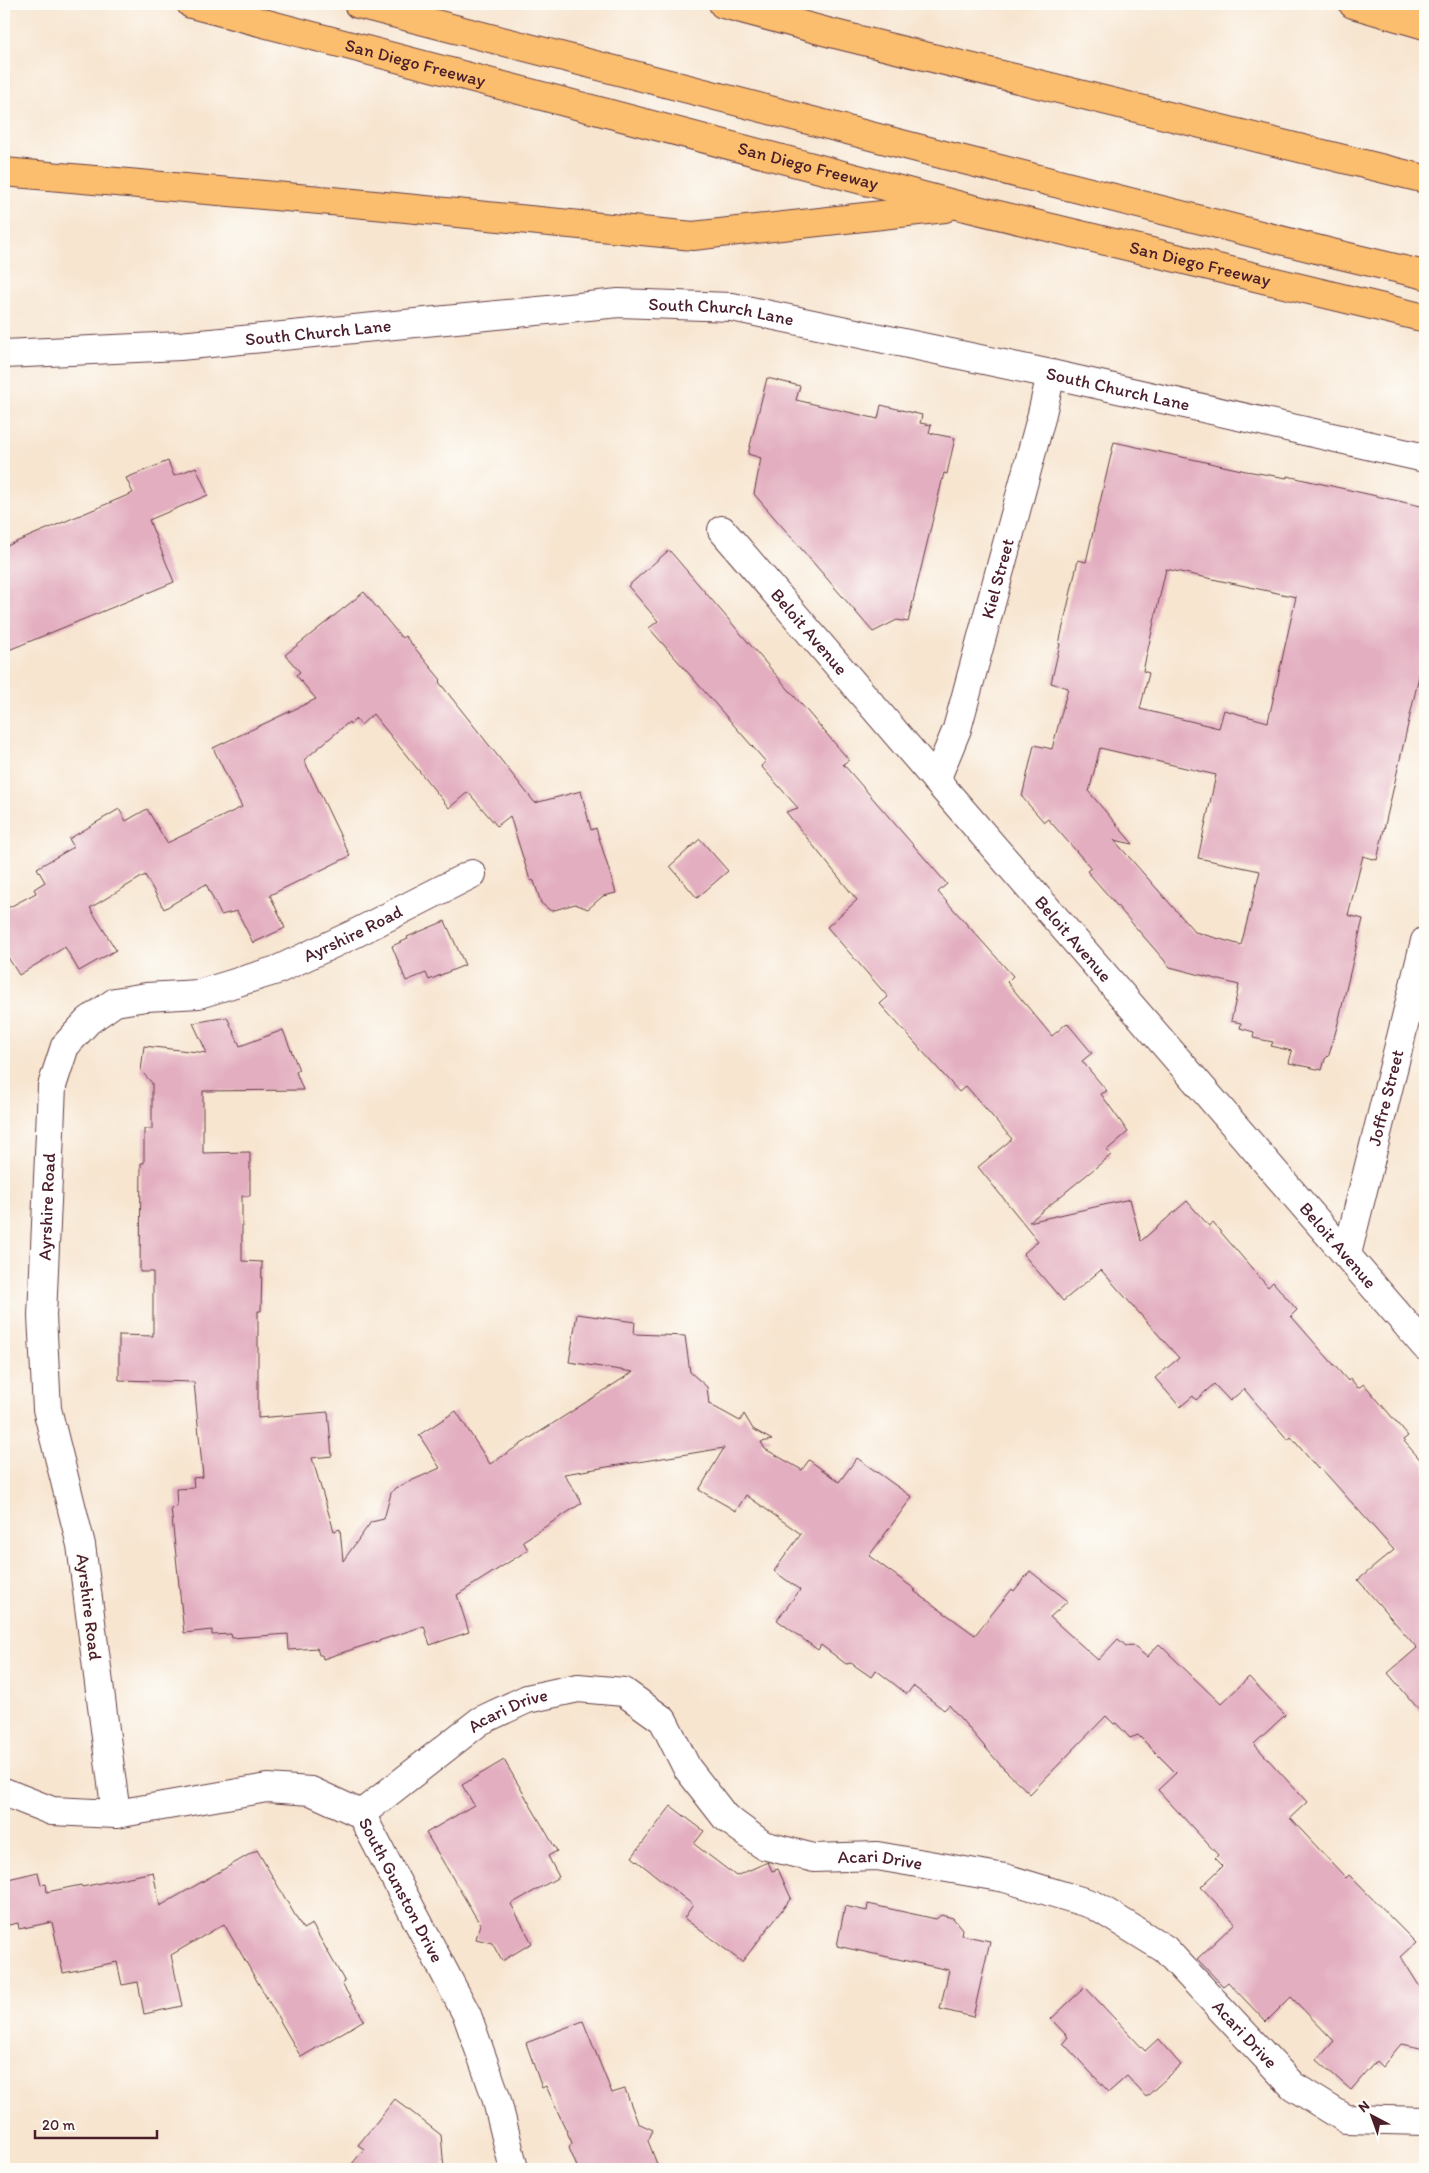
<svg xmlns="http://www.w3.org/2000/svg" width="1429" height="2173" viewBox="0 0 1429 2173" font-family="Itim,sans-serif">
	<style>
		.building { fill: #e3aec0; fill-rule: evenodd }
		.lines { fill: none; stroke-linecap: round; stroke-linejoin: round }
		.minor-casing { stroke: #643d44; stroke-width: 30 }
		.tertiary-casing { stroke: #643d44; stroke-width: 30 }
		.motorway-casing { stroke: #643d44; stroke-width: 30 }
		.minor { stroke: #fff; stroke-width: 28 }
		.tertiary { stroke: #fff; stroke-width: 28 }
		.motorway { stroke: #fbbd6e; stroke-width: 28 }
		.labels { text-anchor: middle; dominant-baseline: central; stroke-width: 4.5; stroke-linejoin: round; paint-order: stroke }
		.street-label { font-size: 18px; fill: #4a1f2b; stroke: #fdfcf7 }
	</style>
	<rect width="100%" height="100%" fill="#fdfcf7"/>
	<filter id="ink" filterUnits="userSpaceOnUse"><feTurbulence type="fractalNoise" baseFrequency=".02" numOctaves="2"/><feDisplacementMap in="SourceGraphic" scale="10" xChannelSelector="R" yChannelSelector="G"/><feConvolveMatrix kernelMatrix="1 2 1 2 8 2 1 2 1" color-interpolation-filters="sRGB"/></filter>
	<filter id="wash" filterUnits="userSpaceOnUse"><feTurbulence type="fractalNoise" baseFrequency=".0096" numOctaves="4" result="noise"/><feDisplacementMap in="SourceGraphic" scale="20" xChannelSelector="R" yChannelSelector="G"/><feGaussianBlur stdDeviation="1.12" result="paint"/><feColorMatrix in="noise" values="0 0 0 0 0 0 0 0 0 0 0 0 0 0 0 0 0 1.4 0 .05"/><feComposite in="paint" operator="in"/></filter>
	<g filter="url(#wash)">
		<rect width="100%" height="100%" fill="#f7e5d0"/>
		<g id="blocks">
			<path class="building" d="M 767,378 L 800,386 L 796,400 L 878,419 L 881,405 L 922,415 L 920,423 L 931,425 L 929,433 L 955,438 L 947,474 L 944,473 L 908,622 L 897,620 L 873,632 L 754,494 L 761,458 L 748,454 Z
				M 1114,442 L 1246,471 L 1287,478 L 1287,476 L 1425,507 L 1425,650 L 1377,860 L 1363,856 L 1348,915 L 1363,919 L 1337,1027 L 1329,1055 L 1325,1059 L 1322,1070 L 1289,1063 L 1292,1051 L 1271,1046 L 1273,1042 L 1253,1038 L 1254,1032 L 1240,1028 L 1241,1023 L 1231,1021 L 1239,985 L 1170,967 L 1087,871 L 1091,868 L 1048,819 L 1044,822 L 1022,797 L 1034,745 L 1052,749 L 1068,688 L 1051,683 L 1060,644 L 1059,644 L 1078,560 L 1086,562 ZM 1166,569 L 1296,597 L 1268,722 L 1224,710 L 1219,728 L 1140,709 L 1149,673 L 1143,671 ZM 1100,748 L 1216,775 L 1198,858 L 1260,871 L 1241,945 L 1195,932 L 1114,840 L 1133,844 L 1089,792 Z
				M 168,461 L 174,476 L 196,467 L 208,495 L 149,520 L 174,582 L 4,652 L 4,547 L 133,493 L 126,478 Z
				M 669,550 L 849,760 L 843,764 L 947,884 L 938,892 L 1013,976 L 1007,982 L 1052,1036 L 1067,1023 L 1092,1053 L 1082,1061 L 1107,1091 L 1101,1094 L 1128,1132 L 1107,1150 L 1111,1155 L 1029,1222 L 1130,1199 L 1141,1241 L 1187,1201 L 1209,1226 L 1213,1223 L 1268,1287 L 1273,1282 L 1297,1310 L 1291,1316 L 1348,1381 L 1350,1378 L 1358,1388 L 1364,1384 L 1408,1436 L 1403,1440 L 1425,1465 L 1425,1717 L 1388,1673 L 1417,1648 L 1358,1580 L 1394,1550 L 1320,1467 L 1318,1469 L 1291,1437 L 1288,1440 L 1244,1389 L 1230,1401 L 1214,1384 L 1196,1400 L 1193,1396 L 1180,1407 L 1155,1378 L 1179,1358 L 1101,1270 L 1063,1301 L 1023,1254 L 1038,1241 L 978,1167 L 1012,1139 L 966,1086 L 959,1092 L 880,1004 L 888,997 L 827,927 L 857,900 L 786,812 L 798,808 L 761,766 L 766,762 L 649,628 L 658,621 L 628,586 Z
				M 364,592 L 402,638 L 405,636 L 441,680 L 439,682 L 535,803 L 581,791 L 591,830 L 596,828 L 616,893 L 603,896 L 588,909 L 575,904 L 551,911 L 541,903 L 534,881 L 530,880 L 510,816 L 497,826 L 468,792 L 449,808 L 373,714 L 361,725 L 356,719 L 350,724 L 349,722 L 304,760 L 350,856 L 270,895 L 285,928 L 253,943 L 237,911 L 221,915 L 206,884 L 164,909 L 145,875 L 90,908 L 116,950 L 79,971 L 65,947 L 19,975 L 4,951 L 4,910 L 36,893 L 34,889 L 45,882 L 37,868 L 74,847 L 69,839 L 119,809 L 126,821 L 147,809 L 167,843 L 242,807 L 213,748 L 316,699 L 296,675 L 300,672 L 285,655 Z
				M 700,839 L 728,871 L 697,898 L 670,866 Z
				M 445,921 L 465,965 L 429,980 L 426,973 L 406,981 L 392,946 L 408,939 L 407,937 Z
				M 227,1017 L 240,1046 L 283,1030 L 299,1070 L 296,1072 L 303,1090 L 203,1091 L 203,1153 L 250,1152 L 250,1196 L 242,1196 L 242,1261 L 262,1262 L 261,1311 L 258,1311 L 258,1418 L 328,1412 L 332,1456 L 312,1458 L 334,1531 L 340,1529 L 343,1561 L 371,1522 L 384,1519 L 391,1493 L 395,1488 L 440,1468 L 419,1435 L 456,1411 L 490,1464 L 633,1372 L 569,1362 L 577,1314 L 635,1322 L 634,1334 L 685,1336 L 690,1372 L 707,1387 L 709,1404 L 740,1421 L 744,1414 L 753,1429 L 772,1440 L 761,1442 L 765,1449 L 802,1470 L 809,1460 L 839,1482 L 857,1458 L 912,1497 L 869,1556 L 916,1590 L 914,1591 L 975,1635 L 1012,1589 L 1014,1591 L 1030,1571 L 1068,1601 L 1050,1617 L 1098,1660 L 1118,1639 L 1126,1646 L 1132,1645 L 1147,1657 L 1159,1644 L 1221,1704 L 1249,1677 L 1285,1715 L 1254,1744 L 1307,1802 L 1290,1818 L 1346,1878 L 1349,1875 L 1416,1943 L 1401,1957 L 1425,1995 L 1425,2049 L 1401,2044 L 1382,2067 L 1376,2061 L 1351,2090 L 1317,2060 L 1334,2041 L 1291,1997 L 1266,2022 L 1228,1982 L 1223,1986 L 1197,1959 L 1235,1923 L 1201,1887 L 1223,1866 L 1215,1858 L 1218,1855 L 1158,1790 L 1176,1773 L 1138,1735 L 1130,1738 L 1116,1723 L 1114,1724 L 1106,1716 L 1030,1794 L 1003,1768 L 949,1705 L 944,1710 L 913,1686 L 907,1694 L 876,1670 L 871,1677 L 851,1663 L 846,1664 L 821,1645 L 818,1650 L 777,1620 L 800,1590 L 774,1571 L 801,1534 L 746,1495 L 736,1511 L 699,1490 L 724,1448 L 564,1474 L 582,1503 L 523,1541 L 528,1550 L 457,1595 L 469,1632 L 430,1645 L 424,1626 L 323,1659 L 322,1655 L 319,1655 L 317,1648 L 289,1650 L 288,1634 L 232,1638 L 231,1634 L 212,1635 L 212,1630 L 184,1633 L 171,1508 L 177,1507 L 176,1489 L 194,1488 L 193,1478 L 203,1477 L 194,1382 L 119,1380 L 119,1335 L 153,1336 L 153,1272 L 140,1272 L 141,1163 L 144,1163 L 144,1129 L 152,1129 L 152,1083 L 141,1071 L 144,1046 L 207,1053 L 193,1023 Z
				M 504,1760 L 557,1851 L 548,1856 L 559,1877 L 511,1904 L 532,1943 L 502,1961 L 492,1943 L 476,1939 L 480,1924 L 426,1833 L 474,1805 L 462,1785 Z
				M 671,1806 L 704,1831 L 694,1844 L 736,1876 L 768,1862 L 772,1871 L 778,1869 L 791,1898 L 742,1962 L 684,1918 L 693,1905 L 632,1857 Z
				M 257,1850 L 303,1929 L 312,1924 L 345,1982 L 342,1984 L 364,2020 L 301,2057 L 224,1924 L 171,1955 L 182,2006 L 144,2014 L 138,1982 L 122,1985 L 117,1962 L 63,1973 L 52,1922 L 19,1929 L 18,1923 L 4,1926 L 4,1880 L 38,1872 L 41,1885 L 46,1884 L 47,1892 L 81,1885 L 82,1887 L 153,1872 L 160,1906 Z
				M 868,1904 L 936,1919 L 941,1915 L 953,1918 L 962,1929 L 961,1935 L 990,1941 L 973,2017 L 940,2009 L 949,1970 L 837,1946 L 845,1906 L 867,1911 Z
				M 1085,1987 L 1145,2051 L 1158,2039 L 1181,2065 L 1146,2097 L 1127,2076 L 1109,2092 L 1063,2043 L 1068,2037 L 1051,2019 Z
				M 583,2021 L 612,2093 L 625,2089 L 638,2123 L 653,2130 L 648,2141 L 659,2169 L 578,2169 L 569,2148 L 572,2143 L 546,2086 L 542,2088 L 526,2043 Z
				M 395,2099 L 441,2135 L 444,2169 L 348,2169 L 364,2149 L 358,2145 Z"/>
		</g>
	</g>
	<g filter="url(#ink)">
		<use href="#blocks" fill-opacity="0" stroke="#643d44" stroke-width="1"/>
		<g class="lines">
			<defs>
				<g id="minor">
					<path id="s1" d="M 722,530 L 936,780 L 1425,1346"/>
					<path id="s2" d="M 936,780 L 957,729 L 1041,418 L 1051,374"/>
					<path id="s3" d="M 1347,1254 L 1425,941"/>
					<path id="s4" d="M 4,1792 L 52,1811 L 116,1814 L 267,1788 L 311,1791 L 361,1814 L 467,2015 L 496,2097 L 514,2169"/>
					<path id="s5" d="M 116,1814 L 81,1545 L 47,1409 L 42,1316 L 52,1086 L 65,1046 L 88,1021 L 115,1002 L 146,997 L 199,994 L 277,970 L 354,934 L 472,874"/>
					<path id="s6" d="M 361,1814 L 480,1721 L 527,1699 L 578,1688 L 624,1692 L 663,1720 L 687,1768 L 725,1817 L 763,1845 L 814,1858 L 877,1856 L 1005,1878 L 1094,1905 L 1165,1949 L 1293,2086 L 1346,2119 L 1425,2121"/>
				</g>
				<g id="tertiary">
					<path id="s7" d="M 4,354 L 180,346 L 619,303 L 732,307 L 1051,374 L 1425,458"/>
				</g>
				<g id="motorway">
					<path id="s8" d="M 191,4 L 961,206 L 1425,318"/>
					<path d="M 358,4 L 960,159 L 1332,253 L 1425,275"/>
					<path d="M 723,4 L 831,33 L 1425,179"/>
					<path d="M 1353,4 L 1425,25"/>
					<path d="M 4,172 L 354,203 L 693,236 L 945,208"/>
				</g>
			</defs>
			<use href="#minor" class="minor-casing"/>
			<use href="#tertiary" class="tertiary-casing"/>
			<use href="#motorway" class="motorway-casing"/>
			<use href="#minor" class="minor"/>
			<use href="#tertiary" class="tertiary"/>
			<use href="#motorway" class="motorway"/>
		</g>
	</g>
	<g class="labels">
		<g class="street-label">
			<text stroke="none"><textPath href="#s8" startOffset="232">San Diego Freeway</textPath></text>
			<text stroke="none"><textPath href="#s8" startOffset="638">San Diego Freeway</textPath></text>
			<text stroke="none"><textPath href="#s8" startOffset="1042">San Diego Freeway</textPath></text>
			<text stroke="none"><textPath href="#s7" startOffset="720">South Church Lane</textPath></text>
			<text stroke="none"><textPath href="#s7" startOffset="315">South Church Lane</textPath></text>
			<text stroke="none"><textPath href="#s7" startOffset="1125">South Church Lane</textPath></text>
			<text stroke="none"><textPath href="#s2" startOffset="211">Kiel Street</textPath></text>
			<text stroke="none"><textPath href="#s1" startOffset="134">Beloit Avenue</textPath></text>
			<text stroke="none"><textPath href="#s5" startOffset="1094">Ayrshire Road</textPath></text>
			<text stroke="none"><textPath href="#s1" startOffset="539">Beloit Avenue</textPath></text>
			<text stroke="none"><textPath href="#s3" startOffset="161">Joffre Street</textPath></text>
			<text stroke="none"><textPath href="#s5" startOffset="614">Ayrshire Road</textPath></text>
			<text stroke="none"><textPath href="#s1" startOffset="944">Beloit Avenue</textPath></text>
			<text transform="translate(89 1607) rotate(83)">Ayrshire Road</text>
			<text stroke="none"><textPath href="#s6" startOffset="181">Acari Drive</textPath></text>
			<text stroke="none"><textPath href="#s6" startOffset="631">Acari Drive</textPath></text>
			<text stroke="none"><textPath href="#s4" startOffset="454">South Gunston Drive</textPath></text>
			<text stroke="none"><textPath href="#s6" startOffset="1051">Acari Drive</textPath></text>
		</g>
	</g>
	<rect width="1429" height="2173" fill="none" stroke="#fdfcf7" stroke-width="20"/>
	<g transform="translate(1372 2116) rotate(319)" stroke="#fdfcf7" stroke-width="4" paint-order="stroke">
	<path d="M0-4L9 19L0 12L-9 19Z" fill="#4a1f2b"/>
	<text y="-8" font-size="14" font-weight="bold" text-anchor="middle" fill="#4a1f2b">N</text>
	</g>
	<path d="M35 2130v8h122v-8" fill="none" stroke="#4a1f2b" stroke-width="2.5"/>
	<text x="42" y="2130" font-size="15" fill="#4a1f2b" stroke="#fdfcf7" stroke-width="4" paint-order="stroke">20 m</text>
</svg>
